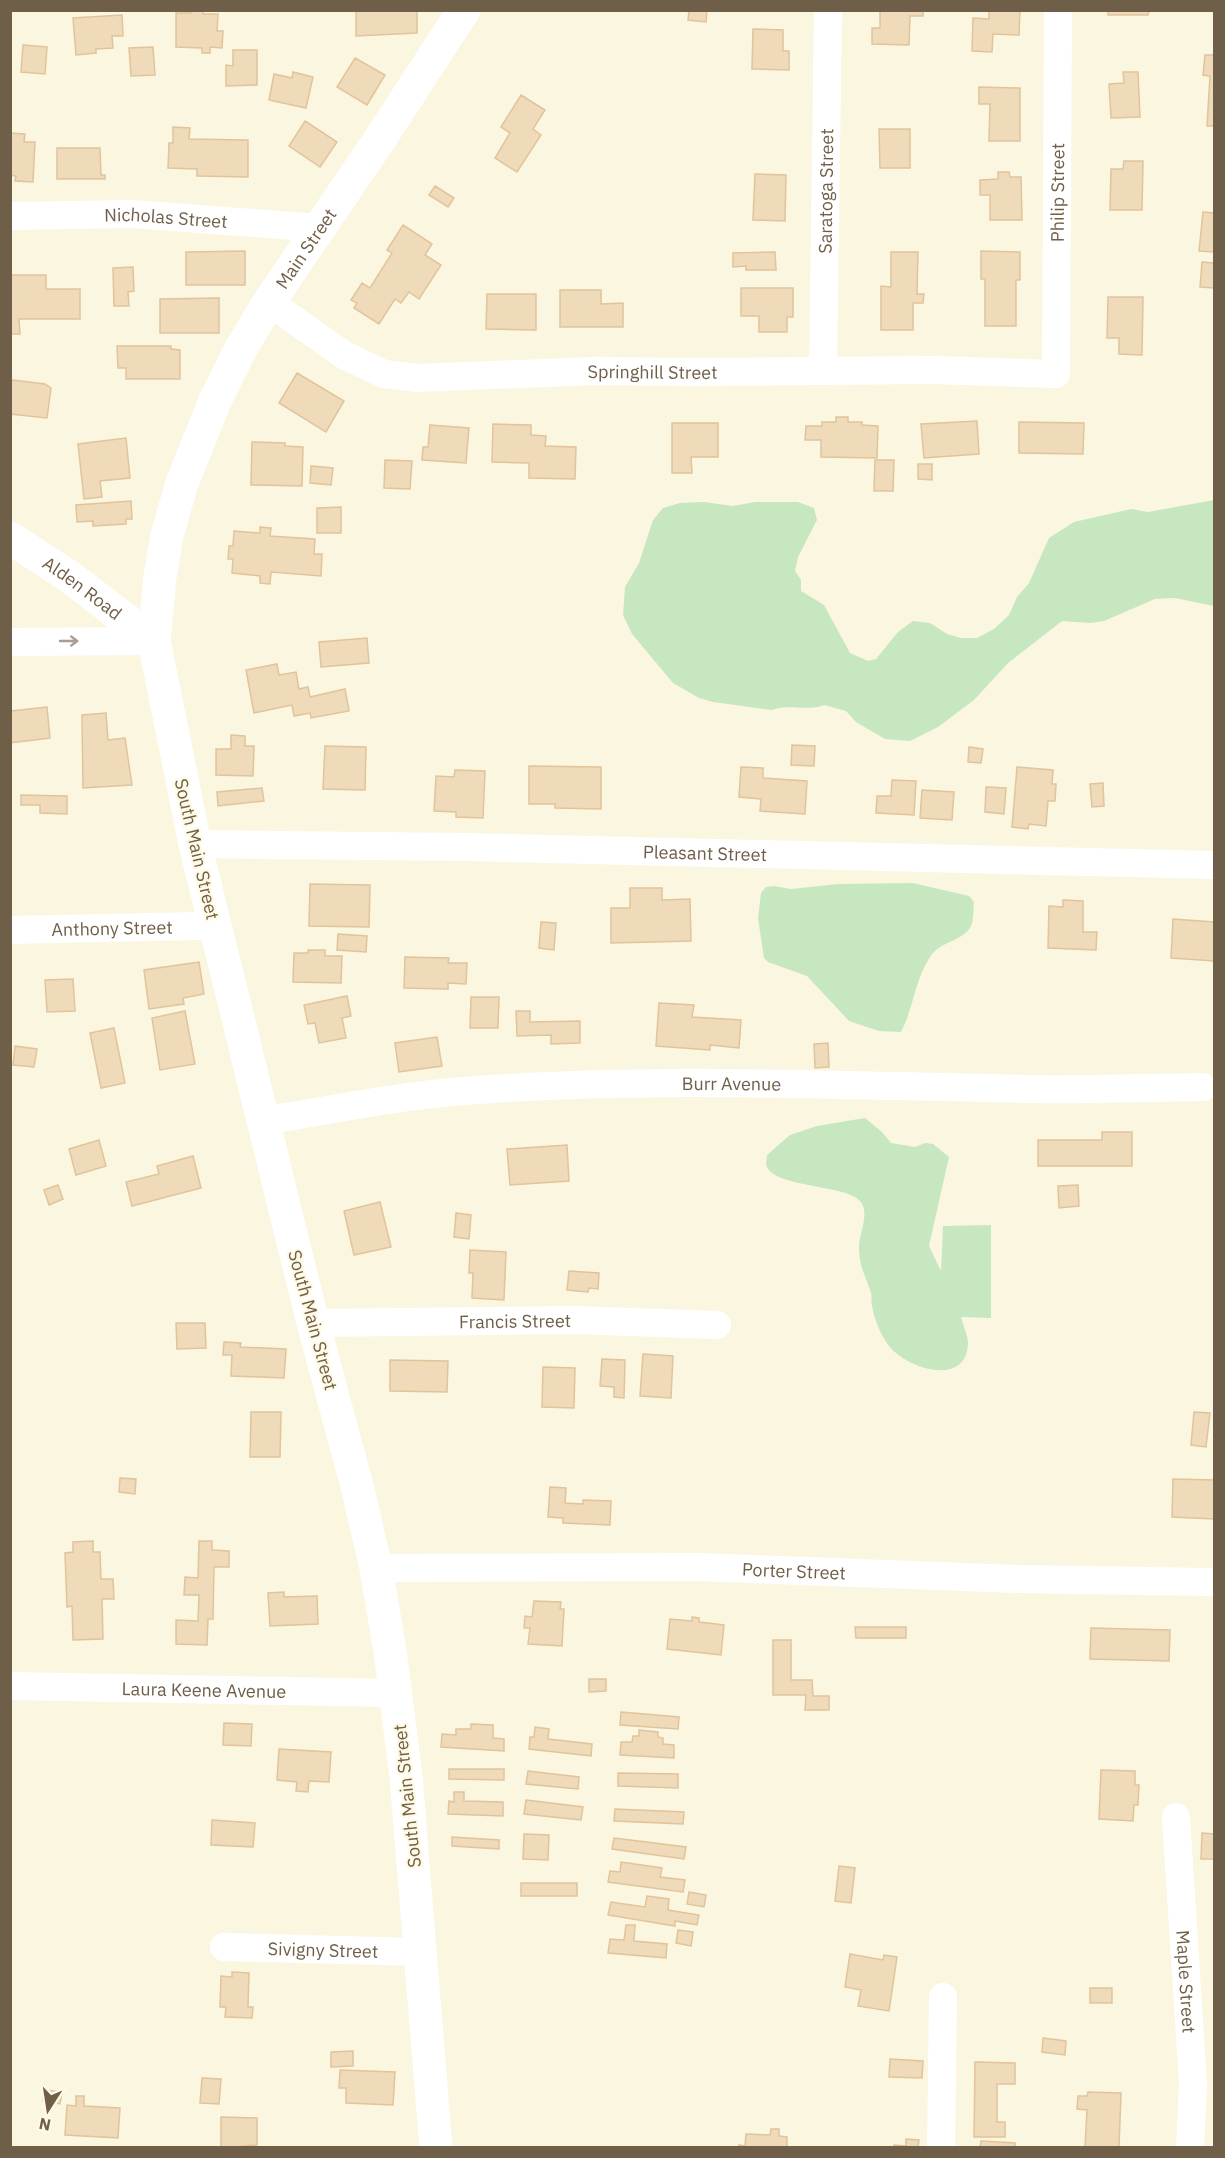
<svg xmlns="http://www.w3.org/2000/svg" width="1225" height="2158" viewBox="0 0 1225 2158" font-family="'IBM Plex Sans',sans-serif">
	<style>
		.green { fill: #c7e7c0 }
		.building { fill: #efdab9; stroke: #e1c49a; stroke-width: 1.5 }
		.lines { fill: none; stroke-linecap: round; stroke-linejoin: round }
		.street { stroke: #fff; stroke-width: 28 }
		.secondary { stroke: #fff; stroke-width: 33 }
		.oneway { stroke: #a99f91 }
		.labels { text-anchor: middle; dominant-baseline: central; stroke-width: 4.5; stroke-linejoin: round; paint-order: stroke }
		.street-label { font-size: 18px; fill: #705f48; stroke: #fefae6 }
	</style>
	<rect width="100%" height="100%" fill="#fbf6e0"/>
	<path class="green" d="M 1214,500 L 1214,606 L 1175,598 L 1155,599 L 1104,621 L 1090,623 L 1062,621 L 1008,663 L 974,700 L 938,727 L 910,741 L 885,739 L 856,722 L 846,711 L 824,705 C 807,712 789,703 772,710 L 713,702 L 699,698 L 673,683 L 632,634 L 623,615 L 625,587 L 639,563 L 653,520 L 663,508 L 680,503 L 704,502 L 733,506 L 755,502 L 798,502 L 814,508 L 817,520 L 798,557 L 795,571 L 801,580 L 801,591 L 824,605 L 850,653 L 868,661 L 876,659 L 898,632 L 913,621 L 930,623 L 947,634 L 961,638 L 977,638 L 994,629 L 1009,615 L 1017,597 L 1029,583 L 1049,538 L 1074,522 L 1131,509 L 1148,512 Z
		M 913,883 L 969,896 L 974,902 C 973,909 974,919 971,926 C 963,942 941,940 930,957 C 914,982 914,1007 901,1032 L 879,1031 L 849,1021 L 807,976 L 768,962 L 764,958 L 758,918 L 761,893 L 766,887 L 774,886 L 791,889 L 838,884 Z
		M 865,1118 L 882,1132 L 891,1143 L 915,1147 L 925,1143 L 933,1144 L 949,1157 L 929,1246 L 941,1271 L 943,1226 L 991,1225 L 991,1318 L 961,1317 C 963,1325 968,1336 968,1344 C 966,1390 899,1367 885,1340 C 879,1331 874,1317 872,1306 C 871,1302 872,1297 871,1293 C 866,1277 859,1266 859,1249 C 858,1234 871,1214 860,1201 C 846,1184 770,1188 766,1164 C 766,1161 767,1158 767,1155 L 790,1135 L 817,1126 Z"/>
	<path class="building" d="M 191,10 L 203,10 L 203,14 L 218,14 L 217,31 L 223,31 L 222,48 L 210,47 L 210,53 L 202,53 L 202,48 L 176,47 L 176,13 L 191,13 Z
		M 356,10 L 417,10 L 417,33 L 356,36 Z
		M 689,10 L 707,10 L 706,22 L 688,20 Z
		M 880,10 L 923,10 L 923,16 L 910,16 L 909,45 L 872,44 L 872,28 L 880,28 Z
		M 989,10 L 1020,10 L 1019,35 L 993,34 L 992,52 L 972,51 L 973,18 L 989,19 Z
		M 1108,10 L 1149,10 L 1148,15 L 1108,15 Z
		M 122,15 L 123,36 L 112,36 L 113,48 L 96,49 L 96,53 L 76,55 L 73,18 Z
		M 753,29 L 783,30 L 783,51 L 789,51 L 789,70 L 752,69 Z
		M 23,45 L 47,47 L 45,74 L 21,72 Z
		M 153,47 L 155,75 L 131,76 L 129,48 Z
		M 233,50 L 257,50 L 257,85 L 226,86 L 226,65 L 233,66 Z
		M 1205,55 L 1214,55 L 1214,126 L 1207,126 L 1210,76 L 1203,75 Z
		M 355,58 L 385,75 L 367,105 L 337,87 Z
		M 293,72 L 313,77 L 306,108 L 269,100 L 274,74 L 292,78 Z
		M 1123,72 L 1138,72 L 1140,117 L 1111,118 L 1109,84 L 1124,83 Z
		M 979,87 L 1020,88 L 1020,141 L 989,141 L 990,104 L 979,104 Z
		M 521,95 L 545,110 L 533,129 L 541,135 L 517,172 L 495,158 L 510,133 L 501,127 Z
		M 305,121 L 337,142 L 320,167 L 289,146 Z
		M 173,127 L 190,128 L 189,139 L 248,140 L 248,177 L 197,176 L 197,169 L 168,168 L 169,143 L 173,143 Z
		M 879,129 L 910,129 L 910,168 L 880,168 Z
		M 10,133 L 25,134 L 24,142 L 35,142 L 33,182 L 15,181 L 16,176 L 10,175 Z
		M 57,148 L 100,148 L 101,175 L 105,175 L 105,179 L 57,179 Z
		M 1124,161 L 1143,161 L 1142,210 L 1110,210 L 1111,169 L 1123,169 Z
		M 998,172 L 1009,172 L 1010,177 L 1021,177 L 1022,220 L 990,220 L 990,195 L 980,195 L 980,180 L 998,179 Z
		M 755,174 L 786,175 L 785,221 L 753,220 Z
		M 435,186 L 454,198 L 448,207 L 429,195 Z
		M 1203,212 L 1214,213 L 1214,252 L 1199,251 Z
		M 403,225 L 432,244 L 425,255 L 441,265 L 419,299 L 409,292 L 401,303 L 395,299 L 379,324 L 354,308 L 357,303 L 351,300 L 362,283 L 370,288 L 392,253 L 387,250 Z
		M 245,251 L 245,285 L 186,285 L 186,252 Z
		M 981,251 L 1020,252 L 1020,280 L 1016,280 L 1016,326 L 985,326 L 985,279 L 981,279 Z
		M 775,252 L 776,270 L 746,270 L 746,266 L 733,267 L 733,253 Z
		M 891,252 L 918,252 L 917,294 L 924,294 L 923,303 L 913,303 L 913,330 L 881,330 L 881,286 L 891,287 Z
		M 1202,262 L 1214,263 L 1214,288 L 1200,287 Z
		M 133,267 L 134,291 L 128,292 L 129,306 L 114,306 L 113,268 Z
		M 10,275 L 46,275 L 46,289 L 80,289 L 80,319 L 19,319 L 20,334 L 10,334 Z
		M 741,288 L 793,288 L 793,317 L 787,317 L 787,332 L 759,332 L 759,316 L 741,316 Z
		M 560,290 L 601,290 L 601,304 L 623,303 L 623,327 L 560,327 Z
		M 487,294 L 536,294 L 536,330 L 486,329 Z
		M 1108,297 L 1143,297 L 1142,355 L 1119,354 L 1119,338 L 1107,338 Z
		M 219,298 L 219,333 L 160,333 L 160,299 Z
		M 117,346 L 171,346 L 171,349 L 180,350 L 180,379 L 126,379 L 126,368 L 118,368 Z
		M 297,373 L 344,401 L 326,432 L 279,403 Z
		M 13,380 L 45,384 L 51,388 L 47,418 L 10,414 L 10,382 Z
		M 836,417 L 848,417 L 848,422 L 862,422 L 862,425 L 878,426 L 877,458 L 821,457 L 821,440 L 805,440 L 806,426 L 822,426 L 822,422 L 836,422 Z
		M 977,421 L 979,454 L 924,458 L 921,424 Z
		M 1019,422 L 1084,423 L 1083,454 L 1019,453 Z
		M 672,423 L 718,423 L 718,457 L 691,457 L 692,473 L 672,473 Z
		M 493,424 L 531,425 L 531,435 L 546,436 L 545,446 L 576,447 L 575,479 L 529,478 L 529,463 L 492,462 Z
		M 430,425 L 469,428 L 466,463 L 422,460 L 423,447 L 428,447 Z
		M 126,438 L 130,478 L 100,481 L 102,497 L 84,499 L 78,444 Z
		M 252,442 L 285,443 L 285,446 L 303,447 L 302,486 L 251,485 Z
		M 385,460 L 412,461 L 410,489 L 384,488 Z
		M 875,460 L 894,460 L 893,491 L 874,491 Z
		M 918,464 L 932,464 L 932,480 L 918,479 Z
		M 311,466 L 333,468 L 331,485 L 310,483 Z
		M 131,501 L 132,519 L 126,519 L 126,524 L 93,526 L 93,521 L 77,522 L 76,505 Z
		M 341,507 L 341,533 L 317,533 L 317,508 Z
		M 260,527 L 271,528 L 270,536 L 315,539 L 314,554 L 322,554 L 321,576 L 271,572 L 270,584 L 260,583 L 260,576 L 232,573 L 233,559 L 228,559 L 229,546 L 233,546 L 234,531 L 260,533 Z
		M 367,638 L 369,663 L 321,667 L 319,642 Z
		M 277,664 L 279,675 L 296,672 L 299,689 L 308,687 L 310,697 L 345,689 L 349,711 L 311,718 L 310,713 L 294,716 L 292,705 L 254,713 L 246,670 Z
		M 47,707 L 50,738 L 10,743 L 11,711 Z
		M 106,713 L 108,740 L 125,738 L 132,785 L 83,788 L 82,715 Z
		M 231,735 L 245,736 L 245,746 L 254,746 L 253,776 L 216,775 L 216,749 L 231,749 Z
		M 792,745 L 815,746 L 814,766 L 791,765 Z
		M 325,746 L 366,747 L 365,790 L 323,789 Z
		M 969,747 L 983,749 L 981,763 L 968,762 Z
		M 529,766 L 601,767 L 601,809 L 555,808 L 555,804 L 529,804 Z
		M 741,767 L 763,768 L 763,778 L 807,781 L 805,814 L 760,811 L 761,799 L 739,797 Z
		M 1017,767 L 1053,770 L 1052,784 L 1056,784 L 1055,801 L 1048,801 L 1046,826 L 1029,824 L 1028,829 L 1012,827 Z
		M 455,770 L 485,771 L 483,818 L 456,817 L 456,812 L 434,811 L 436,776 L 454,777 Z
		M 892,780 L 916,781 L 914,815 L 876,813 L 877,796 L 891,796 Z
		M 1103,783 L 1104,806 L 1092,807 L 1090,784 Z
		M 986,787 L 1006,788 L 1004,814 L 985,812 Z
		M 262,788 L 264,801 L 218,806 L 217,792 Z
		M 922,790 L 954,792 L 952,820 L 920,818 Z
		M 21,795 L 67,796 L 67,814 L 40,813 L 40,805 L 21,805 Z
		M 310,884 L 370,885 L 369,927 L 309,926 Z
		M 630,888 L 662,888 L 662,900 L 690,899 L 691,941 L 611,943 L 611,908 L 630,908 Z
		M 1063,900 L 1083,901 L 1083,932 L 1097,932 L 1096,950 L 1048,948 L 1049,906 L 1063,907 Z
		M 1173,919 L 1214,922 L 1214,961 L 1171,958 Z
		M 541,922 L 556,923 L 554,950 L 539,948 Z
		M 338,934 L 367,936 L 366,952 L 337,950 Z
		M 308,950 L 325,950 L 325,956 L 342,956 L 341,983 L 293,982 L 294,953 L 308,953 Z
		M 405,957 L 449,958 L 448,963 L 467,963 L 466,984 L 448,983 L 448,989 L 404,988 Z
		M 199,962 L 204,994 L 183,998 L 184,1004 L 149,1009 L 144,970 Z
		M 73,979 L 75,1011 L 47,1012 L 45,980 Z
		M 347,996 L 351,1016 L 342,1018 L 346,1038 L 319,1043 L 315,1023 L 308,1024 L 304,1005 Z
		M 471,997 L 499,997 L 498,1028 L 470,1028 Z
		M 659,1003 L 694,1005 L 692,1017 L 741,1020 L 739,1048 L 710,1045 L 710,1050 L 656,1046 Z
		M 185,1011 L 195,1064 L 160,1070 L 152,1018 Z
		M 516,1011 L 530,1011 L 530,1022 L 580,1021 L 580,1043 L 551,1044 L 551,1035 L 517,1036 Z
		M 114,1028 L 125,1083 L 101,1088 L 90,1033 Z
		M 437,1037 L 442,1066 L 399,1072 L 395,1043 Z
		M 828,1043 L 829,1067 L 815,1068 L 814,1044 Z
		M 15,1046 L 37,1049 L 34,1067 L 13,1065 Z
		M 1102,1132 L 1132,1132 L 1132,1166 L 1038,1166 L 1038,1140 L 1102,1140 Z
		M 99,1140 L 106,1166 L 76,1175 L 69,1149 Z
		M 567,1145 L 569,1181 L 510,1185 L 507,1149 Z
		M 193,1156 L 201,1188 L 132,1206 L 126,1182 L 159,1174 L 157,1166 Z
		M 58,1185 L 63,1199 L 49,1205 L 44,1190 Z
		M 1078,1185 L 1079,1206 L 1059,1208 L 1058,1186 Z
		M 380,1202 L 391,1247 L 354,1255 L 344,1211 Z
		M 456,1213 L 471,1215 L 469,1239 L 454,1237 Z
		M 470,1250 L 506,1252 L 504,1300 L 472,1298 L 473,1273 L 469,1273 Z
		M 569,1271 L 599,1273 L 598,1289 L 589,1288 L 588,1292 L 567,1290 Z
		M 176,1323 L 205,1323 L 206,1348 L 177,1349 Z
		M 224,1342 L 241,1343 L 240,1347 L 286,1349 L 284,1378 L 231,1376 L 232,1355 L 223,1355 Z
		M 643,1354 L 673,1356 L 671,1398 L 640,1396 Z
		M 602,1359 L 625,1360 L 624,1398 L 614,1397 L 614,1387 L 600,1386 Z
		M 390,1360 L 448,1361 L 447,1392 L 390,1391 Z
		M 543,1367 L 575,1368 L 574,1408 L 542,1407 Z
		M 251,1412 L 281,1412 L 280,1457 L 250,1457 Z
		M 1194,1412 L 1210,1413 L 1206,1447 L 1191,1445 Z
		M 120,1478 L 136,1479 L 135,1494 L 119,1492 Z
		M 1173,1479 L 1214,1480 L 1214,1519 L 1172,1517 Z
		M 550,1487 L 566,1488 L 565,1503 L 583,1504 L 583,1500 L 611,1501 L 610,1525 L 563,1523 L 563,1518 L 548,1517 Z
		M 93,1541 L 93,1552 L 100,1552 L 101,1579 L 113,1579 L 114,1599 L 102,1599 L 103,1639 L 73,1640 L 72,1606 L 67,1607 L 65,1553 L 73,1552 L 73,1542 Z
		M 199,1541 L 212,1541 L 212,1550 L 229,1551 L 229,1567 L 214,1567 L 213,1619 L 208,1619 L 207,1645 L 176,1644 L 176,1620 L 198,1621 L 199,1595 L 184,1595 L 185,1577 L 198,1578 Z
		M 284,1592 L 284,1597 L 317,1596 L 318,1624 L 270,1626 L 268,1593 Z
		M 534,1601 L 561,1602 L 560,1609 L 564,1609 L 562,1646 L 528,1644 L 530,1628 L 524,1628 L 525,1616 L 532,1617 Z
		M 692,1617 L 699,1618 L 699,1622 L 724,1625 L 721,1655 L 667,1649 L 670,1619 L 692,1621 Z
		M 855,1627 L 906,1627 L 906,1638 L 856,1638 Z
		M 1091,1628 L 1170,1630 L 1169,1661 L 1090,1659 Z
		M 773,1640 L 791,1640 L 791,1680 L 812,1680 L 813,1696 L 829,1696 L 829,1710 L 805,1710 L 806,1695 L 773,1695 Z
		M 589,1679 L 606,1679 L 606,1691 L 589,1692 Z
		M 621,1712 L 679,1717 L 678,1729 L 620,1725 Z
		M 224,1723 L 252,1724 L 251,1746 L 223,1745 Z
		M 471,1724 L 493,1725 L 493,1738 L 504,1739 L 504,1751 L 441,1747 L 442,1734 L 456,1735 L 456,1729 L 471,1729 Z
		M 535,1727 L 549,1729 L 548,1739 L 592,1744 L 591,1756 L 529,1749 L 530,1737 L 534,1737 Z
		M 639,1730 L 658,1732 L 658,1737 L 663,1738 L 663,1744 L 674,1745 L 674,1758 L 620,1755 L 621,1742 L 632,1742 L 633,1736 L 639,1736 Z
		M 279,1749 L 331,1752 L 329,1782 L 309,1781 L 308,1792 L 296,1791 L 297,1782 L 277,1780 Z
		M 449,1769 L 504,1769 L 504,1780 L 449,1779 Z
		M 1101,1770 L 1135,1771 L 1135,1785 L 1139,1785 L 1138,1805 L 1134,1805 L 1133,1821 L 1099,1819 Z
		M 528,1771 L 579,1777 L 578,1789 L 526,1784 Z
		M 618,1773 L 678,1774 L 678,1788 L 618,1786 Z
		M 454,1792 L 464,1792 L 464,1801 L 503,1802 L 503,1816 L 448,1814 L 449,1801 L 454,1802 Z
		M 526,1800 L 583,1807 L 581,1820 L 524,1814 Z
		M 615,1809 L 684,1812 L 683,1824 L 614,1821 Z
		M 212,1820 L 255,1823 L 253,1847 L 211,1845 Z
		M 1202,1833 L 1214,1834 L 1214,1859 L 1201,1859 Z
		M 524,1834 L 549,1835 L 548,1860 L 523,1859 Z
		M 452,1837 L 499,1840 L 499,1849 L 452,1846 Z
		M 614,1838 L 686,1847 L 684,1859 L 612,1849 Z
		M 621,1862 L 662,1868 L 660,1877 L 685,1880 L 683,1892 L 608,1882 L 610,1871 L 620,1872 Z
		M 839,1866 L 855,1868 L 851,1903 L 835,1901 Z
		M 521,1883 L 577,1883 L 577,1896 L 521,1896 Z
		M 689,1892 L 706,1895 L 704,1907 L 687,1904 Z
		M 647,1896 L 669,1899 L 668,1910 L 699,1915 L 697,1925 L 675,1921 L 675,1926 L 608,1915 L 611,1902 L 645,1907 Z
		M 626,1925 L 635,1925 L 634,1941 L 667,1944 L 666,1958 L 608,1953 L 610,1939 L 624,1940 Z
		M 678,1930 L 693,1932 L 691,1946 L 676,1943 Z
		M 850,1954 L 883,1960 L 884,1955 L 897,1957 L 889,2011 L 858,2006 L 861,1990 L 845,1987 Z
		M 232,1972 L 249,1973 L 248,2007 L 253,2007 L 252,2018 L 225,2017 L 226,2007 L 220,2007 L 221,1976 L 232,1977 Z
		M 1090,1988 L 1112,1988 L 1112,2003 L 1090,2003 Z
		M 1043,2038 L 1066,2041 L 1065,2055 L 1042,2052 Z
		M 353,2051 L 353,2066 L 331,2067 L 331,2052 Z
		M 890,2059 L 923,2061 L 922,2078 L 889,2077 Z
		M 975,2062 L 1015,2063 L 1015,2084 L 997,2084 L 997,2122 L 1005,2122 L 1005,2137 L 974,2137 Z
		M 340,2070 L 395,2072 L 393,2105 L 346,2103 L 346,2088 L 339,2088 Z
		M 202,2078 L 221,2079 L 219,2104 L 200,2103 Z
		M 44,2090 L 62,2092 L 60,2104 L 43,2101 Z
		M 1088,2092 L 1121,2093 L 1119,2148 L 1085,2148 L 1087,2110 L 1077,2109 L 1078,2096 L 1087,2096 Z
		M 76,2096 L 84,2096 L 84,2106 L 120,2108 L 118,2138 L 65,2135 L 67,2105 L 76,2106 Z
		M 221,2117 L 257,2118 L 257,2145 L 221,2148 Z
		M 771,2129 L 779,2129 L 779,2136 L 787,2137 L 787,2148 L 739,2148 L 739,2145 L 745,2146 L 746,2134 L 770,2135 Z
		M 906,2139 L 919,2140 L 918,2147 L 923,2148 L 894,2148 L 894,2145 L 906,2146 Z
		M 981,2141 L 1015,2143 L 1015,2148 L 980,2148 Z"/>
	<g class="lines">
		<g class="street">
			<path id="s1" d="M 10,216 L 132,214 L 320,228"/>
			<path id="s2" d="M 269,302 L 344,355 L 384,374 L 417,378 L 595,371 L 696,372 L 932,370 L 1056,374 L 1058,10"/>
			<path id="s3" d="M 823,371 L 828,10"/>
			<path d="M 10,642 L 154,641"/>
			<path id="s4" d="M 195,844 L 467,847 L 1214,865"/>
			<path id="s5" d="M 10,930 L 198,926 L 214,923"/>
			<path id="s6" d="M 263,1121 C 330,1110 397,1096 464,1091 C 655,1076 846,1086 1037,1089 C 1092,1090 1148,1088 1203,1087"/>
			<path id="s7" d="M 313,1323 L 574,1320 L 717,1325"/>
			<path id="s8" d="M 376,1568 L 699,1567 L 1017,1579 L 1214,1582"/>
			<path id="s9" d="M 10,1686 L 396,1693"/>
			<path id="s10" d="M 1176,1817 L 1193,2085 L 1190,2148"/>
			<path id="s11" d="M 224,1947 L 421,1952"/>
			<path d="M 941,2148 L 943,1997"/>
		</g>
		<g class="secondary">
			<path id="s12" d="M 10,538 L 67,575 L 154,641"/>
			<path id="s13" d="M 436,2148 L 406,1777 L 390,1651 L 376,1568 L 357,1486 L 313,1323 L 195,844 L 154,641 L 160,577 L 167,535 L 182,483 L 215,401 L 240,350 L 269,302 L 378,142 L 464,10"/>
		</g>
	</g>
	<defs><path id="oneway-shaft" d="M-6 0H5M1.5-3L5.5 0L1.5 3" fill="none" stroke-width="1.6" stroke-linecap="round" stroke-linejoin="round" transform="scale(1.5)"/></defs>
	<use class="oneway" href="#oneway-shaft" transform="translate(69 641)"/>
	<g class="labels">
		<g class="street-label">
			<text stroke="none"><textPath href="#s3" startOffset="180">Saratoga Street</textPath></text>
			<text stroke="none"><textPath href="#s2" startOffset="990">Philip Street</textPath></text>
			<text stroke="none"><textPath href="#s1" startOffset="156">Nicholas Street</textPath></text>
			<text stroke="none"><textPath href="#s13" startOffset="1964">Main Street</textPath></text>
			<text stroke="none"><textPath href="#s2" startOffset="405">Springhill Street</textPath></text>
			<text stroke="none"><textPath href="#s12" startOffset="88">Alden Road</textPath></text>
			<text transform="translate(197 849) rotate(77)">South Main Street</text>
			<text stroke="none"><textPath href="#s4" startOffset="510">Pleasant Street</textPath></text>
			<text stroke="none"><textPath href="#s5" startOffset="102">Anthony Street</textPath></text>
			<text stroke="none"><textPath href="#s6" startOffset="471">Burr Avenue</textPath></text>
			<text transform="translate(313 1320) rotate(75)">South Main Street</text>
			<text stroke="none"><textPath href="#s7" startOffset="202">Francis Street</textPath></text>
			<text stroke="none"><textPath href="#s8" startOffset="418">Porter Street</textPath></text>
			<text stroke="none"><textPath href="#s9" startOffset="194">Laura Keene Avenue</textPath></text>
			<text transform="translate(407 1796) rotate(-96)">South Main Street</text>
			<text stroke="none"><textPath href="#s11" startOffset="99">Sivigny Street</textPath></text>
			<text stroke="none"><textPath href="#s10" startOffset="165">Maple Street</textPath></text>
		</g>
	</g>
	<rect width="1225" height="2158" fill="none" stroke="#705f48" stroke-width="24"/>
	<g transform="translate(48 2110) rotate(192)" stroke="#fefae6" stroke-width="4.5" paint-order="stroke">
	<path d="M0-4.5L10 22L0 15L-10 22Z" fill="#705f48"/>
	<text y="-9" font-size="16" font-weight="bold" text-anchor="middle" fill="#705f48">N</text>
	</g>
</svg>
